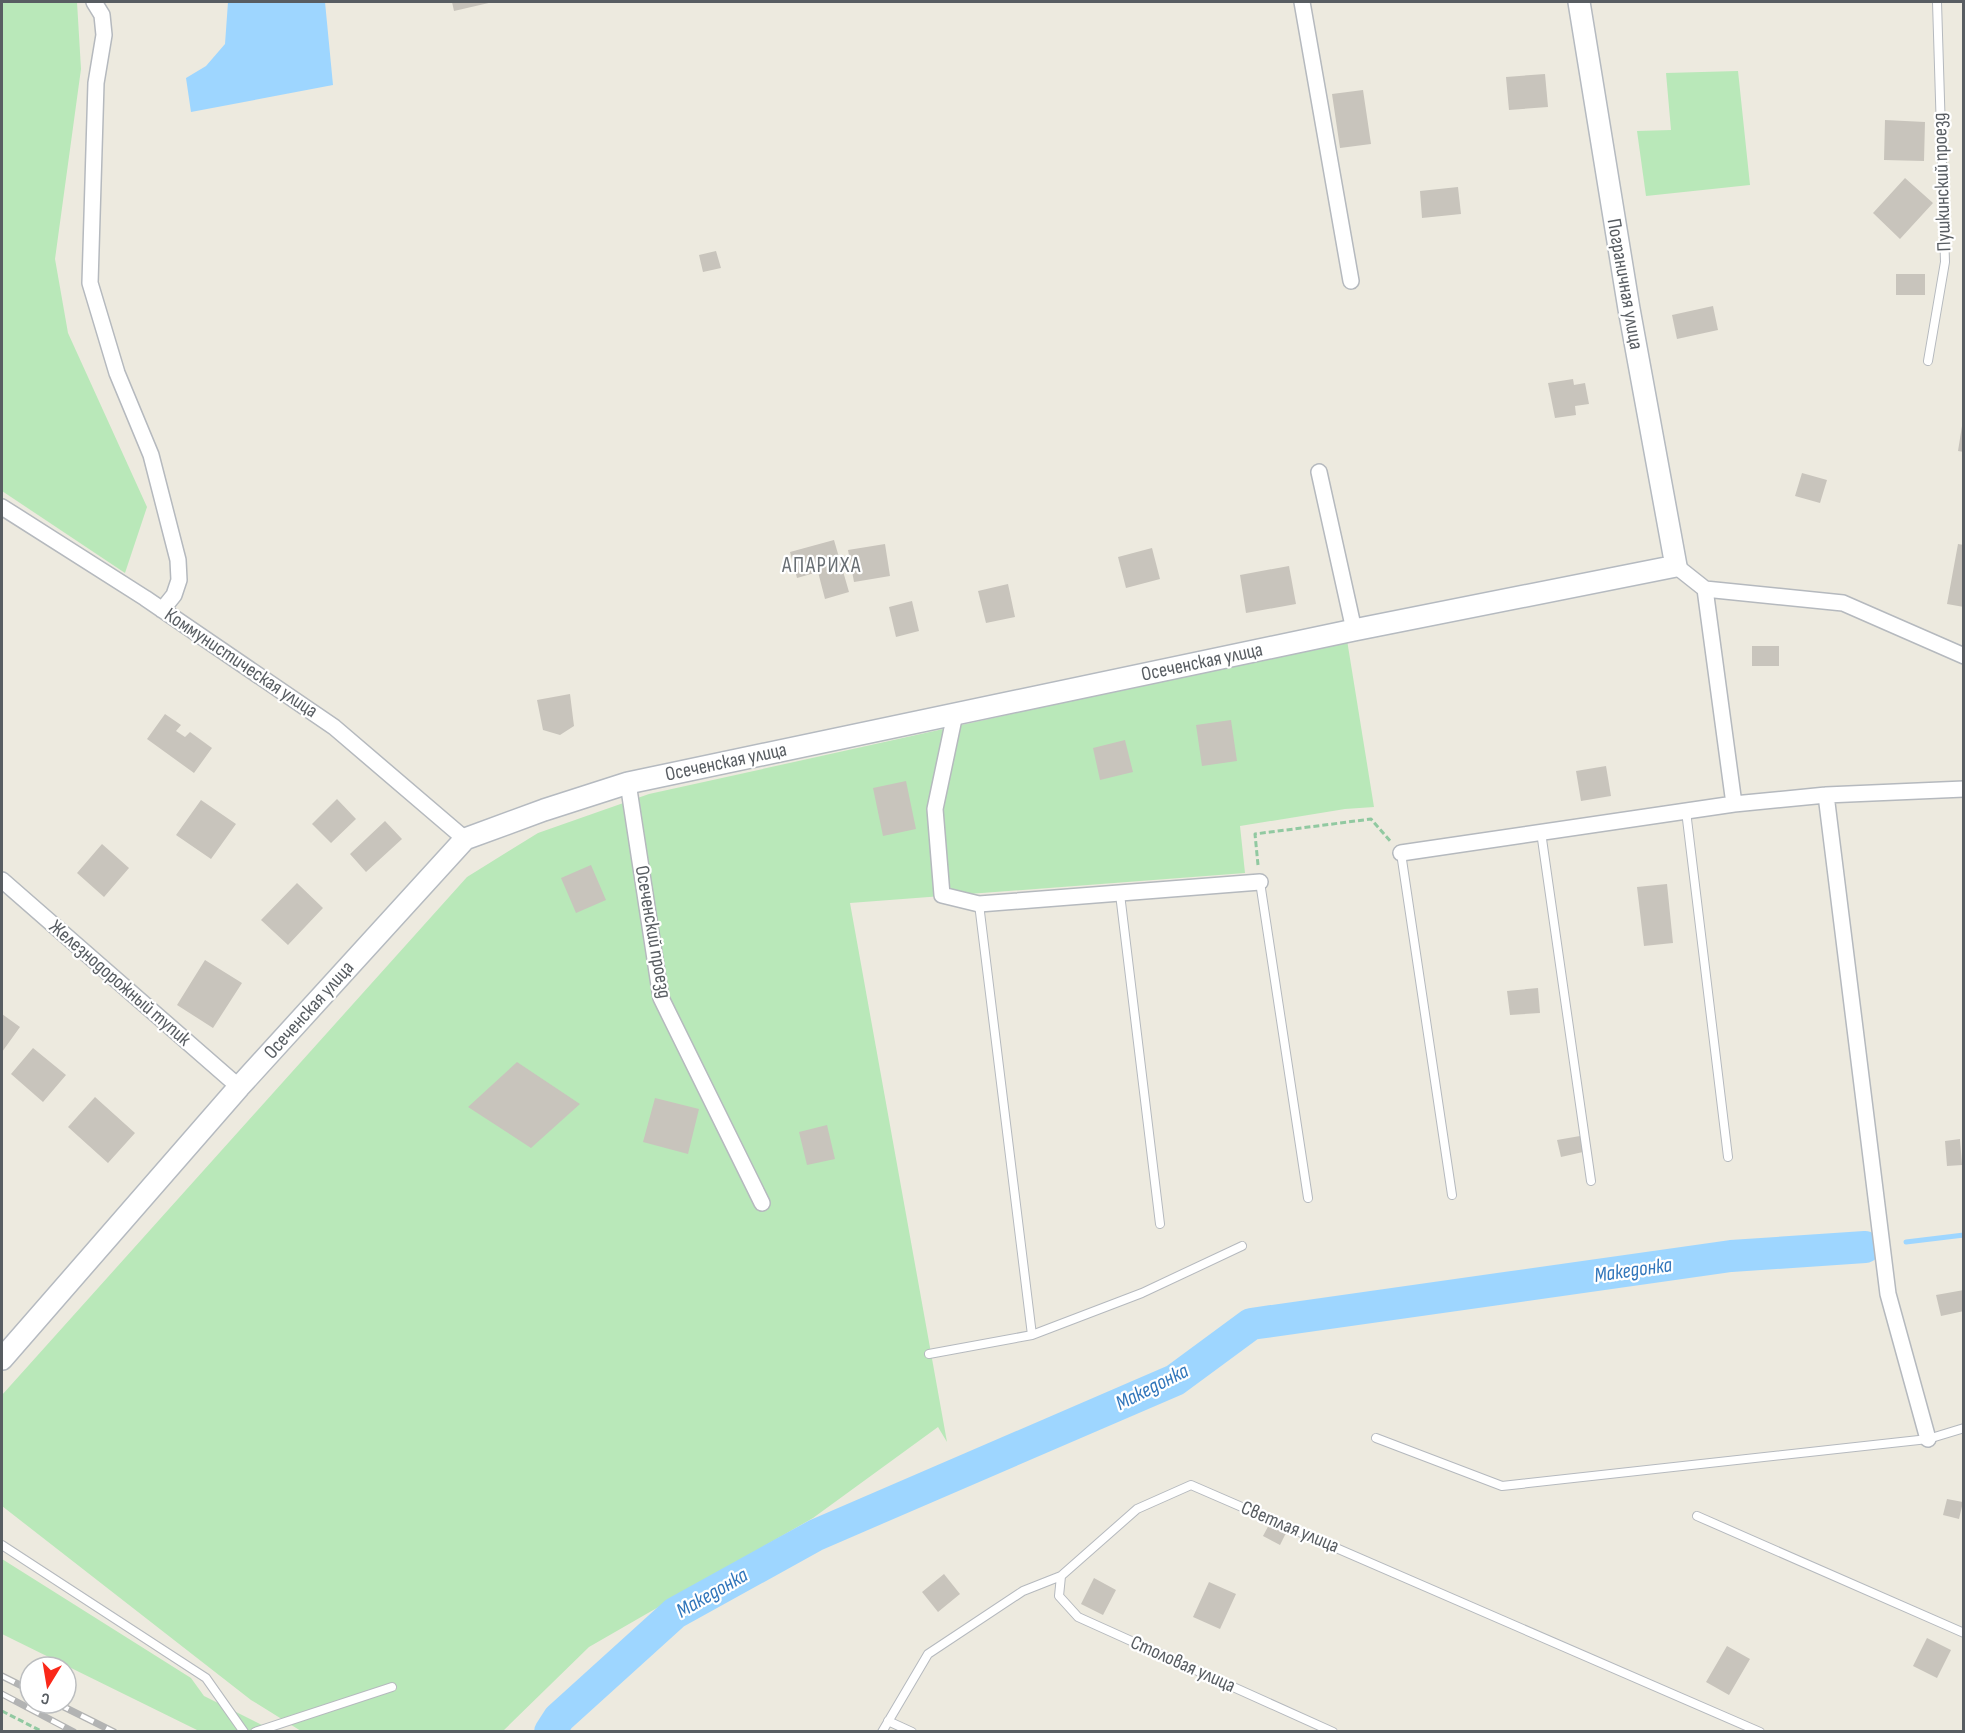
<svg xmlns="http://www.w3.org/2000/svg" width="1965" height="1733" viewBox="0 0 1965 1733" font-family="'Sofia Sans Condensed',sans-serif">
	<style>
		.green { fill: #b9e8b9 }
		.water { fill: #9ed6ff }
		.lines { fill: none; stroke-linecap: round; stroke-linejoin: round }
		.stream { stroke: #9ed6ff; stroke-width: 5 }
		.river { stroke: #9ed6ff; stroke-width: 32 }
		.building { fill: #c8c4bc }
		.lane-casing { stroke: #b5b9be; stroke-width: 10 }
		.street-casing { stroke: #b5b9be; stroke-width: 18 }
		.secondary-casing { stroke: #b5bac0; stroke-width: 24 }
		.path { stroke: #91c9a1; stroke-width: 3; stroke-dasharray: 6 3; stroke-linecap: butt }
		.lane { stroke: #fff; stroke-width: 8 }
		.street { stroke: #fff; stroke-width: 15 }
		.secondary { stroke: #fff; stroke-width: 21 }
		.rail-casing { stroke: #b2b3b3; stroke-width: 7 }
		.rail { stroke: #fff; stroke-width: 4.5; stroke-dasharray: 14; stroke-linecap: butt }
		.labels { text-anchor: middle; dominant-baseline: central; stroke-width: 4.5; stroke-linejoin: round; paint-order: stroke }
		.street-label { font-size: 20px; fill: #585d62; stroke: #fff }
		.water-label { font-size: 21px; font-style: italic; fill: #3176bb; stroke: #fff }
		.quarter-label { font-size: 22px; letter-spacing: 1.5px; fill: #696f74; stroke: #fff }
	</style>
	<rect width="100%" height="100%" fill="#edeadf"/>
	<path class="green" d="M 2,2 L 77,2 L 81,69 L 55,259 L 68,333 L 147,507 L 125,573 L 2,491 Z
		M 1738,71 L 1750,185 L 1646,196 L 1637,131 L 1671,130 L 1666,73 Z
		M 1347,640 L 1374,807 L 1345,809 L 1240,826 L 1245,873 L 850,903 L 947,1442 L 938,1427 L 813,1518 L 589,1647 L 503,1731 L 301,1731 L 251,1700 L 2,1506 L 2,1395 L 467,877 L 538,833 L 649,794 Z
		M 2,1559 L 191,1678 L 204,1696 L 274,1731 L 199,1731 L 2,1634 Z"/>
	<path class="water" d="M 228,2 L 325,2 L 333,85 L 191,112 L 186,78 L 206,66 L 225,44 Z"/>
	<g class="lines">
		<path class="stream" d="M 1906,1242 L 1964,1235"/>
		<path class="river" d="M 550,1732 L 559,1718 L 675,1613 L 816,1535 L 1175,1380 L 1251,1324 L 1731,1256 L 1865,1247"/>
	</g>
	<path class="building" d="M 452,2 L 493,2 L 454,11 Z
		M 1545,74 L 1548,107 L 1509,110 L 1506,77 Z
		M 1363,90 L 1371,144 L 1340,148 L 1332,94 Z
		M 1885,120 L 1925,122 L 1924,161 L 1884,160 Z
		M 1905,178 L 1933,203 L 1900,239 L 1873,213 Z
		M 1458,187 L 1461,214 L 1422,218 L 1420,191 Z
		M 716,251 L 721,268 L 703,272 L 699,255 Z
		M 1896,274 L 1925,274 L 1925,295 L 1896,295 Z
		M 1713,306 L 1718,330 L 1677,339 L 1672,315 Z
		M 1573,379 L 1574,385 L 1585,383 L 1589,404 L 1575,406 L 1576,415 L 1555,418 L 1548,383 Z
		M 1962,426 L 1964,426 L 1964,452 L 1958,451 Z
		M 1802,473 L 1827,480 L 1820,503 L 1795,496 Z
		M 834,540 L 849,592 L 825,599 L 818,572 L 797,578 L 790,552 Z
		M 885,544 L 890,576 L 854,582 L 848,550 Z
		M 1958,544 L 1964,545 L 1964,607 L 1947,604 Z
		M 1152,548 L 1160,579 L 1126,588 L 1118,557 Z
		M 1289,566 L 1296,604 L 1246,613 L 1240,575 Z
		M 1008,584 L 1015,617 L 986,623 L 978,591 Z
		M 912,601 L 919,631 L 896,637 L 889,607 Z
		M 1752,646 L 1779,646 L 1779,666 L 1752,666 Z
		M 570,694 L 574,726 L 560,735 L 543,730 L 537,700 Z
		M 165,714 L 181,725 L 176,731 L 185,737 L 190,732 L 212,748 L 194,773 L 147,739 Z
		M 1231,720 L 1237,761 L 1202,766 L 1196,725 Z
		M 1125,740 L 1133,772 L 1100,780 L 1093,748 Z
		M 1606,766 L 1611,796 L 1581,801 L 1576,771 Z
		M 906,781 L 916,829 L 883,836 L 873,788 Z
		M 337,799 L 356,819 L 331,843 L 312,824 Z
		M 201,800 L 236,824 L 211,859 L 176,835 Z
		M 385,821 L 402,839 L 366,872 L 350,854 Z
		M 102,844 L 129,868 L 104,897 L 77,873 Z
		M 591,865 L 606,900 L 576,913 L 561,878 Z
		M 297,883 L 323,908 L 288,945 L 261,920 Z
		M 1667,884 L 1673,943 L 1644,946 L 1637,887 Z
		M 205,960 L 242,983 L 213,1028 L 177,1005 Z
		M 1538,988 L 1540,1013 L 1510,1015 L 1507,991 Z
		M 2,1014 L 20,1027 L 2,1052 Z
		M 33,1048 L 66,1075 L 43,1102 L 11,1074 Z
		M 517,1062 L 580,1104 L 531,1148 L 468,1107 Z
		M 95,1097 L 135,1133 L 108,1163 L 68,1127 Z
		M 655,1098 L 699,1109 L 688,1154 L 643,1142 Z
		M 827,1125 L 835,1159 L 807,1165 L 799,1132 Z
		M 1580,1136 L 1583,1152 L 1561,1157 L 1557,1140 Z
		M 1960,1139 L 1962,1165 L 1947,1166 L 1945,1141 Z
		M 1964,1290 L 1964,1311 L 1941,1316 L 1936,1295 Z
		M 1947,1499 L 1963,1502 L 1959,1519 L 1943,1515 Z
		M 1271,1521 L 1288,1529 L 1280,1545 L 1263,1536 Z
		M 944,1574 L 960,1594 L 938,1612 L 922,1592 Z
		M 1094,1578 L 1116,1590 L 1103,1615 L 1081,1604 Z
		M 1209,1582 L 1236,1594 L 1220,1629 L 1193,1617 Z
		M 1927,1638 L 1951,1650 L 1937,1678 L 1913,1666 Z
		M 1727,1646 L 1750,1659 L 1729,1695 L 1706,1682 Z"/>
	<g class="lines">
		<defs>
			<path id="lane" d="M 1928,361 L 1945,262 L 1937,2
				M 1686,811 L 1728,1157
				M 1541,832 L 1591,1181
				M 1401,853 L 1452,1195
				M 1260,882 L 1308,1198
				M 1120,894 L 1160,1224
				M 979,904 L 1032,1335
				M 929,1354 L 1032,1335 L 1142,1293 L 1242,1246
				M 1376,1438 L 1502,1486 L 1928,1439 L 1964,1428
				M 1697,1516 L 1964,1633
				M 2,1545 L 206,1678 L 244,1732
				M 1061,1576 L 1059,1596 L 1078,1617 L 1333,1732
				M 888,1721 L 912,1732
				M 255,1732 L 392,1687
				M 882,1732 L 928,1654 L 1023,1591 L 1061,1576 L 1137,1509 L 1191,1485 L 1760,1732"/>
			<path id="street" d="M 94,2 L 102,15 L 104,35 L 96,83 L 90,283 L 117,373 L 151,455 L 178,560 L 179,580 L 174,595 L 162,610
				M 1302,2 L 1351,281
				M 1319,472 L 1354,630
				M 2,507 L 145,598 L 334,727 L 465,839
				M 1676,566 L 1705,589 L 1843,603 L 1964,656
				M 1705,589 L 1734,804
				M 955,714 L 935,809 L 942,895 L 979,904 L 1260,882
				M 628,783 L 661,998 L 762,1203
				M 1826,795 L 1888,1294 L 1928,1439
				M 1401,853 L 1734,804 L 1826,795 L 1964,789
				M 2,880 L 239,1087"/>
			<path id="secondary" d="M 2,1359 L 239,1087 L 465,839 L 544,810 L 628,783 L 1354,630 L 1676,566 L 1629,309 L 1579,2"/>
		</defs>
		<use href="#lane" class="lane-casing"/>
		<use href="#street" class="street-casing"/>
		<use href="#secondary" class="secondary-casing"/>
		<path class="path" d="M 1258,865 L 1255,834 L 1371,819 L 1391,842
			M 2,1711 L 43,1732"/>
		<use href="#lane" class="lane"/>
		<use href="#street" class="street"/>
		<use href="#secondary" class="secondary"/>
		<defs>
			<path id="rail" d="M 2,1676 L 30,1690
				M 2,1694 L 74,1732
				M 56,1703 L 114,1732"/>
		</defs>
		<use href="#rail" class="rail-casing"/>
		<use href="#rail" class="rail"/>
	</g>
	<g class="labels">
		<g class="street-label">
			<text transform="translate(1942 182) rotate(-92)">Пушкинский проезд</text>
			<text transform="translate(1625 284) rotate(80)">Пограничная улица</text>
			<text transform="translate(1202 662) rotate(-12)">Осеченская улица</text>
			<text transform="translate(241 663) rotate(34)">Коммунистическая улица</text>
			<text transform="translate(726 762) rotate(-12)">Осеченская улица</text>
			<text transform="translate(653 932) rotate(80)">Осеченский проезд</text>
			<text transform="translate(120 983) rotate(41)">Железнодорожный тупик</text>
			<text transform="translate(309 1010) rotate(-48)">Осеченская улица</text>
			<text transform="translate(1290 1527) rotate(23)">Светлая улица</text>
			<text transform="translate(1183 1664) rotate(24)">Столовая улица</text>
		</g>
		<g class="water-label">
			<text transform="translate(1633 1270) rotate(-8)">Македонка</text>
			<text transform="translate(1152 1387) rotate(-27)">Македонка</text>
			<text transform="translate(712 1593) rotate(-30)">Македонка</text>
		</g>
		<g class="quarter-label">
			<text x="822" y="565">АПАРИХА</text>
		</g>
	</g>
	<rect width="1965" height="1733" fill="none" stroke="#585d62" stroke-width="6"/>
	<g transform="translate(48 1685) rotate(191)"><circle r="28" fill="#ffffff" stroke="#bcbec0" stroke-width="1.5"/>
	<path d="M0-4.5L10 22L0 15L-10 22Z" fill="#fa2819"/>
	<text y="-9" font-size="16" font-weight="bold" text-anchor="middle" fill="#585d62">С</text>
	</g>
</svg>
